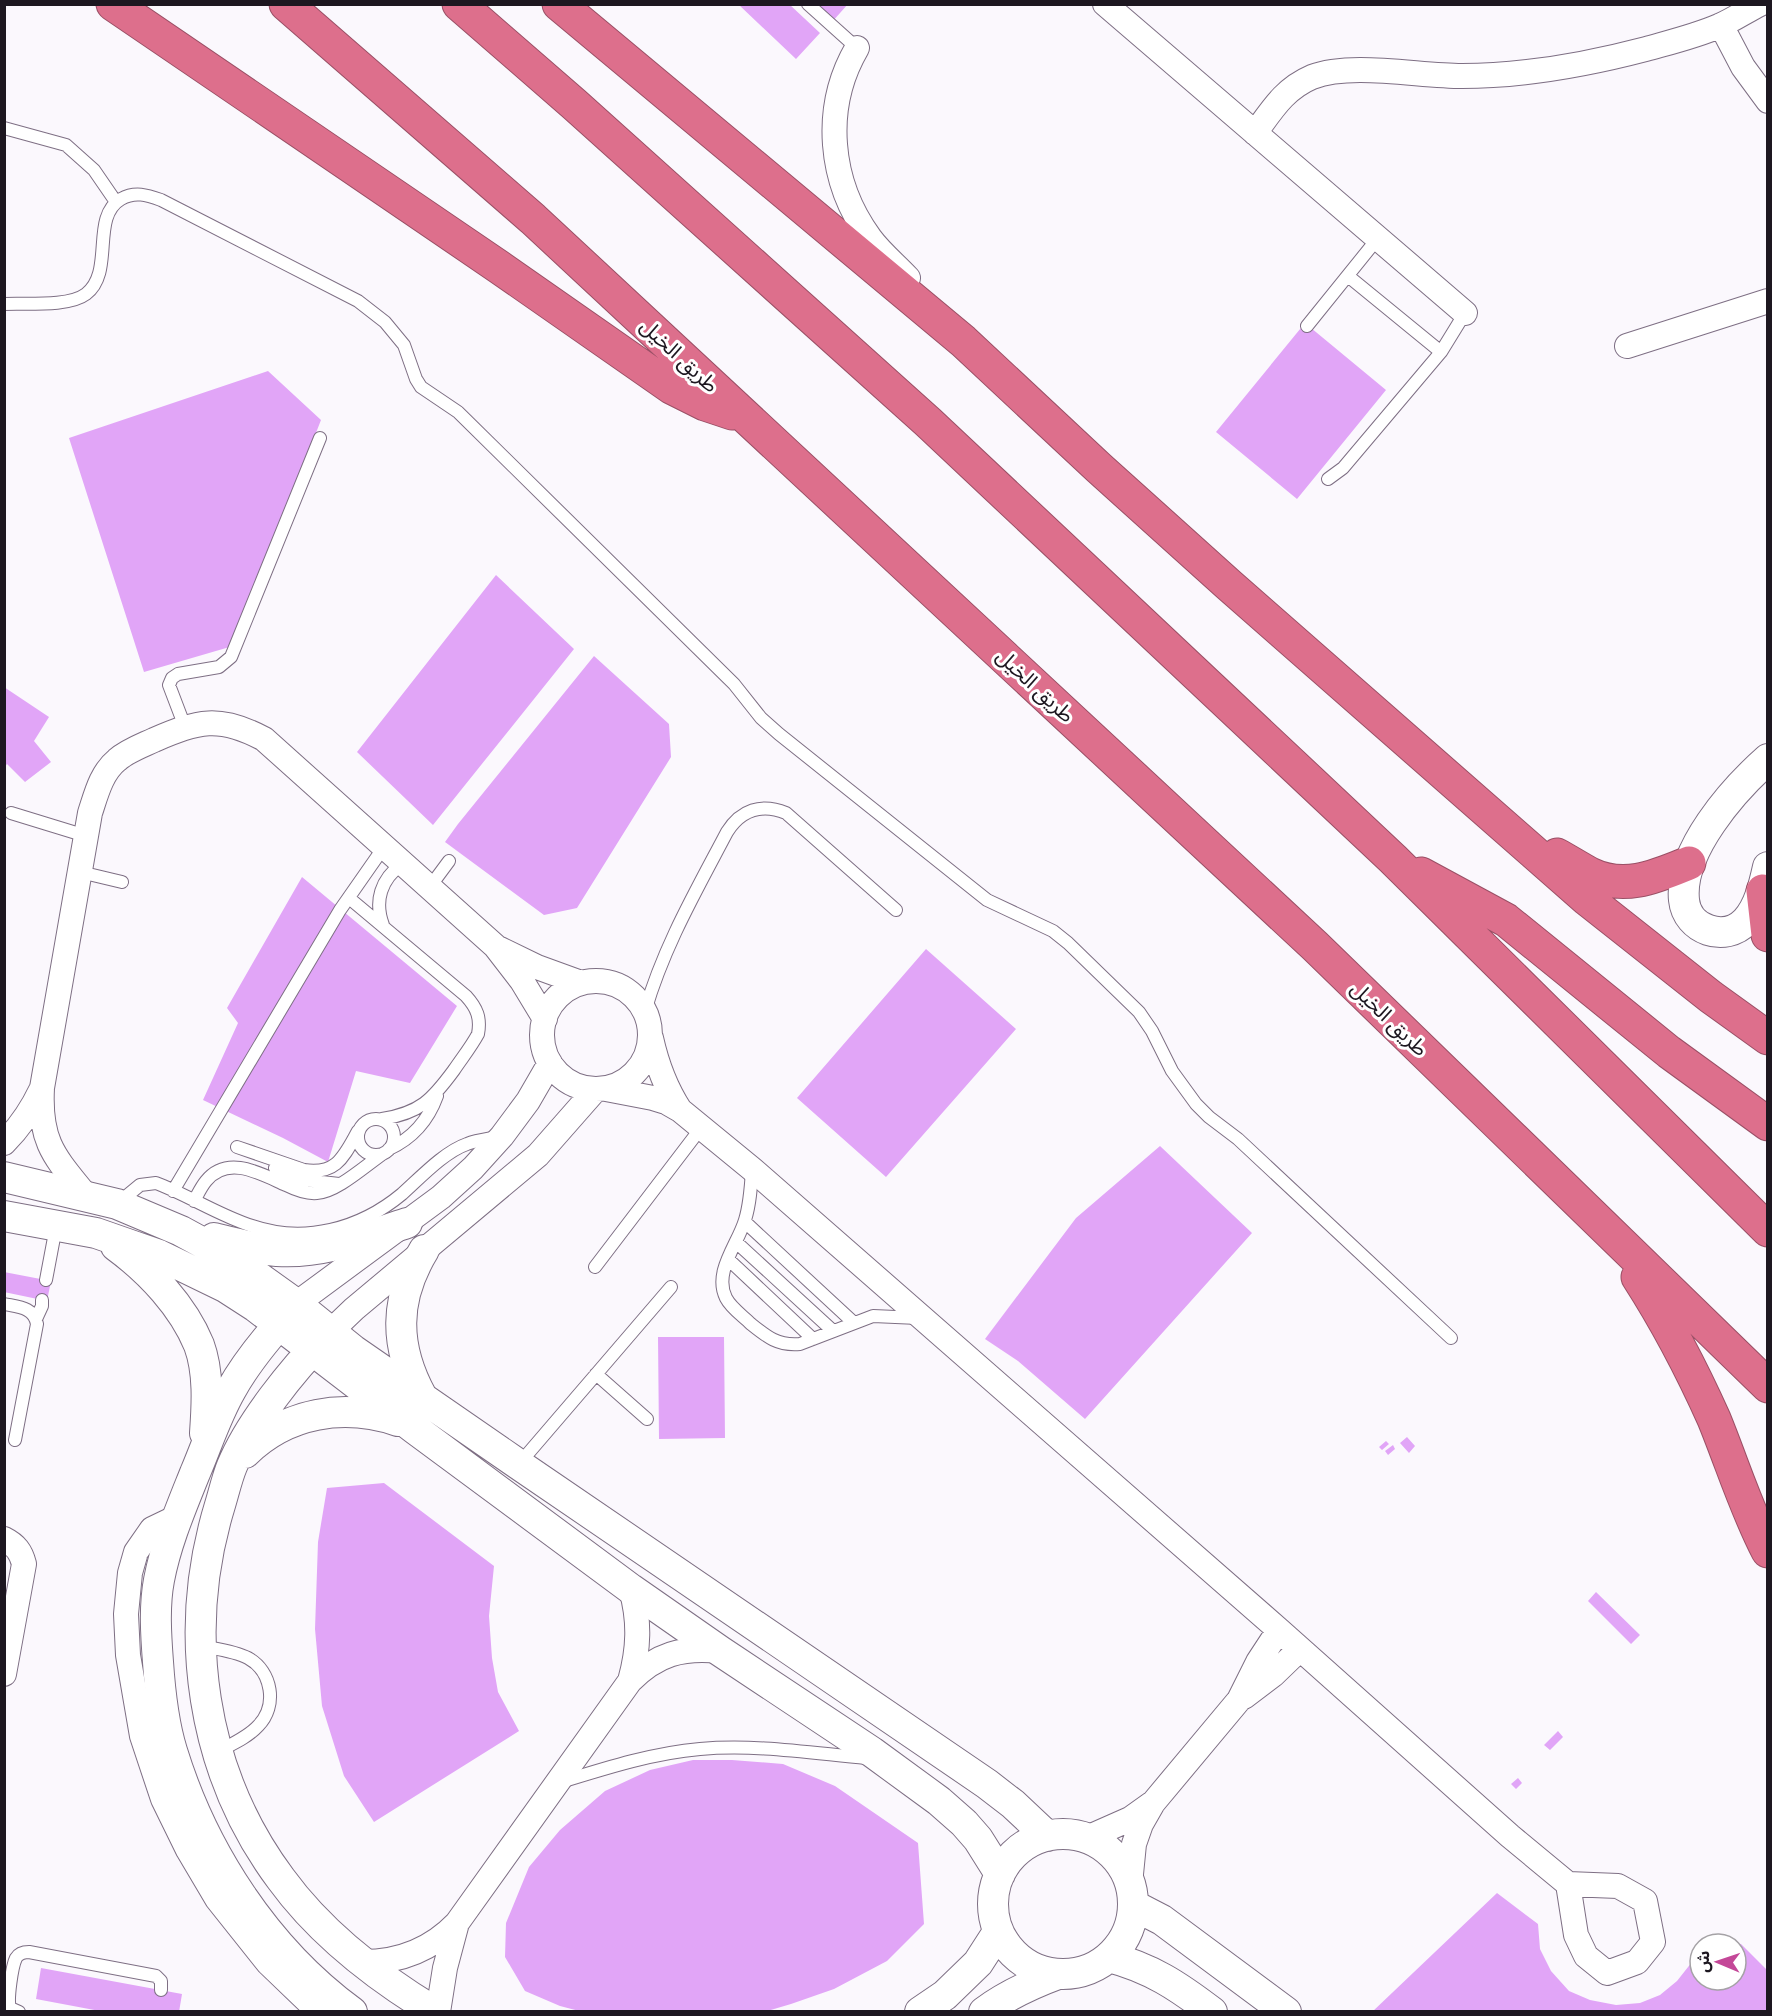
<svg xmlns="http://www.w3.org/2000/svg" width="1772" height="2016" viewBox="0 0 1772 2016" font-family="'Varela Round','Noto Sans Arabic',sans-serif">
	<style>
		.building { fill: #e1a5f7 }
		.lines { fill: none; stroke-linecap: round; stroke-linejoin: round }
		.service-casing { stroke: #7e6f84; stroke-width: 14 }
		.minor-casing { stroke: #7e6f84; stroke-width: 26 }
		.tertiary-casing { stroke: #7e6f84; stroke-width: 32 }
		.motorway-casing { stroke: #9a5066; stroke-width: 35 }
		.service { stroke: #fff; stroke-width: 12 }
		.minor { stroke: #fff; stroke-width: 24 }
		.tertiary { stroke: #fff; stroke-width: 30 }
		.motorway { stroke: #dd6f8c; stroke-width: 33 }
		.labels { text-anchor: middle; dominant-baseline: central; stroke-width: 6; stroke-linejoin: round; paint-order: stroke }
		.street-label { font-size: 21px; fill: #1d1720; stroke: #fff }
	</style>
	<rect width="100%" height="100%" fill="#fbf8fd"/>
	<path class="building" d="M 738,4 L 789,4 L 820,33 L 796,59 Z
		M 814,4 L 848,4 L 832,22 Z
		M 1305,323 L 1386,390 L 1297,499 L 1216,432 Z
		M 268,371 L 321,420 L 233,646 L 144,672 L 69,438 Z
		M 496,575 L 574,649 L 433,825 L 357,752 Z
		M 594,656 L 669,724 L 671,757 L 577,908 L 544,915 L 445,842 L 458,824 Z
		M 4,687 L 49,717 L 34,741 L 51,762 L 25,782 L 7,764 L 4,768 Z
		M 302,877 L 457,1006 L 410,1083 L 356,1071 L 328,1162 L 283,1138 L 203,1100 L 238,1023 L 227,1008 Z
		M 926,949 L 1016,1029 L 886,1177 L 797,1098 Z
		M 1160,1146 L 1252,1233 L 1085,1419 L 1018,1361 L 985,1339 L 1076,1218 Z
		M 4,1272 L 51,1281 L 47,1301 L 4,1292 Z
		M 658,1337 L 724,1337 L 725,1438 L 659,1439 Z
		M 1407,1437 L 1415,1446 L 1409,1453 L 1400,1443 Z
		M 1386,1441 L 1389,1444 L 1382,1450 L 1379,1447 Z
		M 1393,1445 L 1395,1449 L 1388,1455 L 1385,1451 Z
		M 384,1483 L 494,1566 L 489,1616 L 492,1658 L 498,1692 L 519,1731 L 374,1822 L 344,1776 L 322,1706 L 315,1629 L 318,1542 L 327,1488 Z
		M 1596,1592 L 1640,1635 L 1631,1644 L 1588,1601 Z
		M 1558,1731 L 1563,1737 L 1550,1750 L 1544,1745 Z
		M 693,1760 L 732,1760 L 783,1764 L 835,1786 L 918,1843 L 924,1924 L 887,1961 L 834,1989 L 791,2004 L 764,2012 L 583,2012 L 560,2006 L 525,1991 L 505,1957 L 506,1923 L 529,1867 L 560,1830 L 605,1791 L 650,1770 Z
		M 1518,1778 L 1522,1783 L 1516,1789 L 1511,1784 Z
		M 1497,1893 L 1538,1924 L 1540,1949 L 1551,1971 L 1569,1991 L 1590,2000 L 1616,2005 L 1640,2003 L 1660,1995 L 1677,1981 L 1692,1962 L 1700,1947 L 1700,1980 L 1736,1980 L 1736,1943 L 1741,1944 L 1768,1971 L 1768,2012 L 1372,2012 Z
		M 1705,1939 L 1732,1943 L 1732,1944 L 1702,1944 Z
		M 41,1968 L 182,1994 L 179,2012 L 105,2012 L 36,1999 Z"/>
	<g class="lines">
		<defs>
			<path id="service" d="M 808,4 L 857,48
				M 4,128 L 66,145 L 94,170 L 116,202
				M 1348,276 L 1441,352
				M 4,304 C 26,303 69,307 86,294 C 115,272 90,217 121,199 C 135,191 147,195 161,200 L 358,301 L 385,322 L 404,345 L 416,379 L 421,387 L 458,412 L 734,684 L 761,718 L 779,734 L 987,900 L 1053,931 L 1068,943 L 1139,1012 L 1152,1031 L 1172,1071 L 1196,1104 L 1209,1117 L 1238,1139 L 1451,1338
				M 1307,326 L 1378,238
				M 1328,479 L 1343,468 L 1441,352 L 1465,313
				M 185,727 L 169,685 L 172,678 L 178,674 L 219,667 L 231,657 L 320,438
				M 11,813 L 86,836
				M 80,872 L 122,882
				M 429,888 L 449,861
				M 349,898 L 466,996 C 477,1008 481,1018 478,1034 C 471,1047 462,1058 454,1070 C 432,1100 420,1113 382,1119
				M 383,925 C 374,901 381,879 402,864
				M 645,1011 C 664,946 696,891 727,832 C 741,810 761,803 786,813 L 896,910
				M358 1137a18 18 0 1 1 36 0a18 18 0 1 1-36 0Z
				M 237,1147 L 304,1170 C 337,1175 344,1156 358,1131
				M 389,1149 C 413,1138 428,1121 437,1096
				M 275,1168 L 304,1180 L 339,1184
				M 752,1170 C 751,1187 750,1204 745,1220 C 738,1244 713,1272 726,1298 C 731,1308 743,1316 751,1324 C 767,1337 778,1346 800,1344 L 873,1316 L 918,1318
				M 173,1191 L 340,910 L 384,847
				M 194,1201 C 198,1194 201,1187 206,1181 C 228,1154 261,1174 286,1185 C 296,1190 306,1194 317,1193 C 337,1192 366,1165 384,1153
				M 117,1204 L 140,1185 L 156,1183 C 188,1195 218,1215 252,1226 C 304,1244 360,1229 402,1194 C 420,1178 444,1152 467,1144 C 477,1140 488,1139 498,1137
				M 745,1222 L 854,1323
				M 736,1242 L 833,1331
				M 728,1259 L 813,1339
				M 595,1267 L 701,1128
				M 46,1280 L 56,1227
				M 4,1304 C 18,1307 34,1307 37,1324 L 15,1440
				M 36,1319 L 42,1306 L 42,1300
				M 596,1374 L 647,1419
				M 519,1464 L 671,1287
				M 202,1646 C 217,1649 235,1651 248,1658 C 272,1671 278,1706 258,1726 C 248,1737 232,1744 219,1751
				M 561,1782 C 606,1768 653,1753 700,1749 C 755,1744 811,1753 866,1758
				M 19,2012 L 10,2008 C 7,2000 12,1966 16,1958 C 19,1953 24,1952 29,1952 L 156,1976 L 161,1981 L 161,1990"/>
			<path id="minor" d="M 1105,4 L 1465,313
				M 1721,25 L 1743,67 L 1768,101
				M 857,48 C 822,108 829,182 870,238 C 881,253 896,265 908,278
				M 1255,133 C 1272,110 1284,89 1312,77 C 1351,62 1418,76 1462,76 C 1525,76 1585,65 1646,49 C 1671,42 1696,36 1719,26 C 1733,20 1746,11 1760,4
				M 1627,346 L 1768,301
				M 500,949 L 537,967 L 581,983
				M542 1035a54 54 0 1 1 108 0a54 54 0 1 1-108 0Z
				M 651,1038 C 657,1065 665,1087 680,1110
				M 606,1089 L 653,1098 L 666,1102 L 680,1110 L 752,1169 L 1279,1630 L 1510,1836 L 1568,1884 L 1618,1886 L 1645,1901 L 1653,1942 L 1637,1962 L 1607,1973 L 1586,1956 L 1576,1935 L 1568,1884
				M 4,1143 C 20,1127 31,1111 41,1090
				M 87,1197 C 55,1157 39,1143 42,1088 L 90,813 C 96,795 101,773 117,760 C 127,751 141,746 154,740 C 198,721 219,715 264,739 L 495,946 L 522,981 L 545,1019
				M 296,1304 L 441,1197 L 473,1168 L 502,1136 L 528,1101 L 550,1063
				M 330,1332 L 354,1309 L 538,1155 L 596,1089
				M 177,1517 L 152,1529 L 136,1552 L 130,1573 L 126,1614 L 128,1655 L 142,1736 L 163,1799 L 188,1850 L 217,1899 L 268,1963 L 319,2012
				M 4,1539 C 16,1545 21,1552 24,1564 L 4,1674
				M 630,1681 C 639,1649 640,1621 631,1589
				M 1244,1697 L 1273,1675 L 1300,1649
				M 1087,1838 L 1130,1819 L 1151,1804
				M 1130,1884 L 1134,1844 L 1141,1824 L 1153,1803 L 1239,1700 L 1258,1662 L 1279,1630
				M 363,1962 C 400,1962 431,1950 457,1923 L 630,1681 C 657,1654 682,1647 720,1651
				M 438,2012 L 445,1968 L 457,1923"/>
			<path id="tertiary" d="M 1768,759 C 1733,790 1679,851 1684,900 C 1687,930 1725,943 1746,921 C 1759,907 1764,885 1768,867
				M 4,1177 L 117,1204 L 181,1231 L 236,1261 L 296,1304 L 353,1350 L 518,1464 L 987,1784 L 1013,1804 L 1047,1836
				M 4,1216 L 96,1233 L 159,1255 L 225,1287 L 256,1307 L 415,1429 L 631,1589 L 720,1651 L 872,1752 L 939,1801 L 964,1823 L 978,1839 L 1000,1874
				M 214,1238 C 234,1243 256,1249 277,1251 C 323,1254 364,1237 407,1223
				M 116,1246 C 150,1271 183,1306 199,1345 C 209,1372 207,1405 205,1433
				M 291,1311 C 269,1335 247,1361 231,1390 C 216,1416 207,1445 195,1473 C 181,1508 166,1543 159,1580 C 154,1606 156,1636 158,1662 C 160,1692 163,1722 172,1751 C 203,1852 266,1949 352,2012
				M 325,1337 C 293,1369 249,1424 232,1466 C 227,1478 224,1492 220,1505 C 181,1632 201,1772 281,1879 C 321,1934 377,1977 435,2012
				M 422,1397 C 394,1346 394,1299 424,1250
				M 245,1453 C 287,1412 344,1403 398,1421
				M993 1904a70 70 0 1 1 140 0a70 70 0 1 1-140 0Z
				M 1133,1905 L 1162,1920 L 1286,2012
				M 1109,1957 C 1151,1968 1178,1986 1212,2012
				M 920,2012 L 945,1995 L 978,1963 L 998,1932
				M 984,2012 C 1007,1995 1031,1984 1058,1974"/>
			<path id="motorway" d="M 113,4 L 499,267 L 671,387 L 705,404 L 732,413
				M 286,4 L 533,219 L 1315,946 L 1768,1386
				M 459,4 L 574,104 L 928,422 L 1393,859 L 1768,1230
				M 559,4 L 963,341 L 1099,468 L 1229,585 L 1587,899 L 1711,997 L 1768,1038
				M 1557,855 C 1568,861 1579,868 1590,874 C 1625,891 1657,876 1689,863
				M 1421,874 L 1506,920 L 1669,1052 L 1768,1124
				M 1763,891 L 1768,935
				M 1638,1277 C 1667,1322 1692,1370 1714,1419 C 1732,1463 1746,1509 1768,1551"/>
		</defs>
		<use href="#service" class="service-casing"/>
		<use href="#minor" class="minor-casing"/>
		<use href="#tertiary" class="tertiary-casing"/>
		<use href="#motorway" class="motorway-casing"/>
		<use href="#service" class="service"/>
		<use href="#minor" class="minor"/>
		<use href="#tertiary" class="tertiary"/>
		<use href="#motorway" class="motorway"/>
	</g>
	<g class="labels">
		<g class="street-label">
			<text transform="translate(679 356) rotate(43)">طريق الخيل</text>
			<text transform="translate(1035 686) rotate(43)">طريق الخيل</text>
			<text transform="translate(1389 1019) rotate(44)">طريق الخيل</text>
		</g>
	</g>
	<rect width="1772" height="2016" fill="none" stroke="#1d1720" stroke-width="12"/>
	<g transform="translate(1718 1962) rotate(272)"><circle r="28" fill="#ffffff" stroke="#a5a2a6" stroke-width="1.5"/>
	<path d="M0-4.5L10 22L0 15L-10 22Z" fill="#c44898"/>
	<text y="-9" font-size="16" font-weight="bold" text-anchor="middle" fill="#1d1720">ش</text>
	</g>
</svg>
